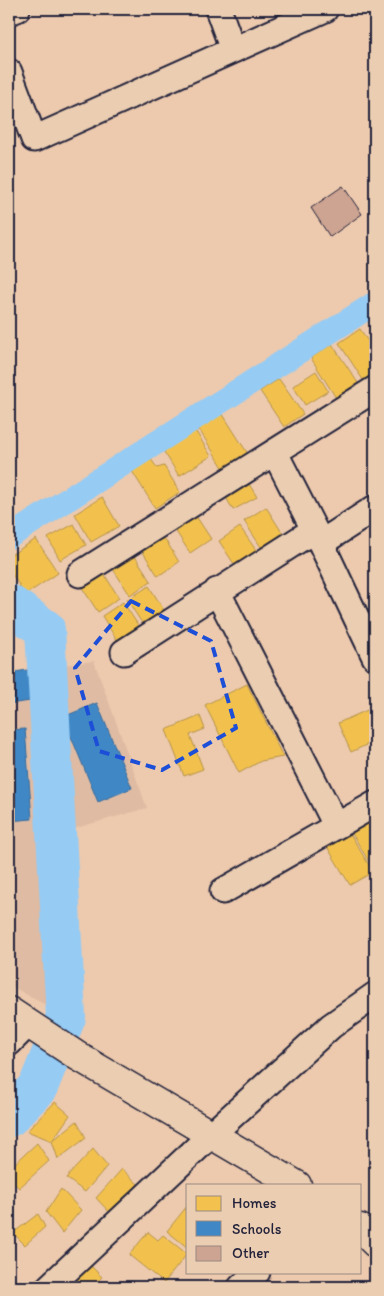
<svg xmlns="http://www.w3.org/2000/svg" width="384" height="1296" viewBox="0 0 384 1296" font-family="Itim,sans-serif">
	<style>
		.built { fill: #dfbba3 }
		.homes { fill: #f2c14e; stroke: #b49148 }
		.schools { fill: #3f88c5; stroke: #36699c }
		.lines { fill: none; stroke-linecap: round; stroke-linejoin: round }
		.canal { stroke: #96cbf4; stroke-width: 24 }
		.river { stroke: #96cbf4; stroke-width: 40 }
		.building { fill: #cda391; stroke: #22223b }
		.minor-casing { stroke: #22223b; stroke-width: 29 }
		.tertiary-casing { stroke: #22223b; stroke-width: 31 }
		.minor { stroke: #ebcdb1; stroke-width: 25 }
		.tertiary { stroke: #ebcdb1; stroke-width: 28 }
		.marked { fill: none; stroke: #1d4ed8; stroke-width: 4; stroke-dasharray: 10 6; stroke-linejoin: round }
	</style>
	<rect width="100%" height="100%" fill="#edcaae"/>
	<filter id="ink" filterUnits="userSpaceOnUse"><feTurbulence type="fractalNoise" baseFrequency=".02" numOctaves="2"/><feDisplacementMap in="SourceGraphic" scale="10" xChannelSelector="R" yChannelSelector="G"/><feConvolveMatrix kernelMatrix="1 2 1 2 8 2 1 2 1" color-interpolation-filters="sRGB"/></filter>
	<g filter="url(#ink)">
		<path class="built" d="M 94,661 L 147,808 L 44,837 L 51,1008 L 9,985 L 9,672 Z"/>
		<path class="homes" d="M 360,329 L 375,352 L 375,376 L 365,383 L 339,343 Z
			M 332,344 L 358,383 L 336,398 L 311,358 Z
			M 316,371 L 328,391 L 305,405 L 293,386 Z
			M 279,379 L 303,414 L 284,427 L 260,391 Z
			M 222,413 L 248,454 L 224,469 L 198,428 Z
			M 193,427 L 211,456 L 179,476 L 161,447 Z
			M 151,459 L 157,468 L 164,466 L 180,492 L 155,508 L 132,471 Z
			M 244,476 L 257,497 L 233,510 L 222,490 Z
			M 102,497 L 119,526 L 91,542 L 75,514 Z
			M 266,507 L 283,534 L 261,547 L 244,521 Z
			M 194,513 L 211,539 L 190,553 L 173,527 Z
			M 74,524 L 86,545 L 60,560 L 48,538 Z
			M 240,527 L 258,553 L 236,567 L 219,541 Z
			M 163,536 L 179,562 L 158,576 L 141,549 Z
			M 36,539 L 58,573 L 25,595 L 9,569 L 9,556 Z
			M 134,555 L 151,581 L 130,595 L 113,569 Z
			M 103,572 L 119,598 L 98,612 L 81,586 Z
			M 149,586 L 165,612 L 144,626 L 127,600 Z
			M 123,602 L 140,628 L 118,642 L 102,616 Z
			M 247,684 L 283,757 L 261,761 L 239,773 L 205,705 Z
			M 372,708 L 375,715 L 375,741 L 351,752 L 338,723 Z
			M 200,716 L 205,729 L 190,735 L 203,769 L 184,776 L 166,730 Z
			M 375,814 L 375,869 L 374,870 L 350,830 Z
			M 346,827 L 373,872 L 350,885 L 323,840 Z
			M 55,1102 L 70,1115 L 52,1141 L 27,1131 Z
			M 77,1121 L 86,1138 L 58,1159 L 52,1141 Z
			M 37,1143 L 49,1161 L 19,1188 L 9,1178 L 9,1169 Z
			M 93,1149 L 107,1166 L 85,1192 L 66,1178 Z
			M 122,1169 L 138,1184 L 113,1216 L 96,1198 Z
			M 61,1189 L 81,1210 L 62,1233 L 46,1212 Z
			M 188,1205 L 188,1248 L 167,1231 Z
			M 38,1214 L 45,1227 L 25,1245 L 13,1233 Z
			M 148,1232 L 158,1240 L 163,1235 L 187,1254 L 164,1283 L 129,1255 Z
			M 84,1259 L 102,1277 L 92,1287 L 57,1287 Z"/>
		<path class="schools" d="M 33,669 L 38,700 L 9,704 L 9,673 Z
			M 97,703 L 132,788 L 98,802 L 63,717 Z
			M 25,729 L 32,819 L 9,821 L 9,730 Z"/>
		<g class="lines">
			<path class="canal" d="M 9,537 L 375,303"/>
			<path class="river" d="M 9,604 L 45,629 L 66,1017 L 38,1087 L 9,1117"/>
		</g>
		<path class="building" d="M 343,186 L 362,214 L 330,237 L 311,208 Z"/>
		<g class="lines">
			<defs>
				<path id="minor" d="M 218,9 L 233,50
					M 9,12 L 17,9
					M 9,72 L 34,139 L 325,9
					M 275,453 L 321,543 L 375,657
					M 321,543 L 375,508
					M 80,574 L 375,389
					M 217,591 L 336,825
					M 124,652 L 314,530
					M 223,891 L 375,804
					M 9,1043 L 28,1024
					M 49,1287 L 212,1134 L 331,1026 L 375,995
					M 241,1287 L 257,1272"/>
				<path id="tertiary" d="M 9,1011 L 79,1057 L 297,1185
					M 360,1228 L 375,1243"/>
			</defs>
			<use href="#minor" class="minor-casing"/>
			<use href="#tertiary" class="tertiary-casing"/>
			<use href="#minor" class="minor"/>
			<use href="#tertiary" class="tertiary"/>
		</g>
	</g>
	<path class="marked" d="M 131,601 L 211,641 L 236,728 L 162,770 L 99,751 L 75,668 Z"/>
	<rect width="384" height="1296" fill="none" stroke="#ebcdb1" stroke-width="30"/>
	<rect x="15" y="15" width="354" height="1266" fill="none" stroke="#22223b" stroke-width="2" filter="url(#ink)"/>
	<rect x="186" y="1184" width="175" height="90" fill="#ebcdb1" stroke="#9b8982"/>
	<rect x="196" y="1196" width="25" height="15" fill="#f2c14e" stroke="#9b8982"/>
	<text x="232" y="1208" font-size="15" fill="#22223b">Homes</text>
	<rect x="196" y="1221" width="25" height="15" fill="#3f88c5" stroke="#9b8982"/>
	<text x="232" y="1234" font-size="15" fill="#22223b">Schools</text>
	<rect x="196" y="1246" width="25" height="15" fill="#cda391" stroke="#9b8982"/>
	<text x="232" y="1258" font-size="15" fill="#22223b">Other</text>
</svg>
